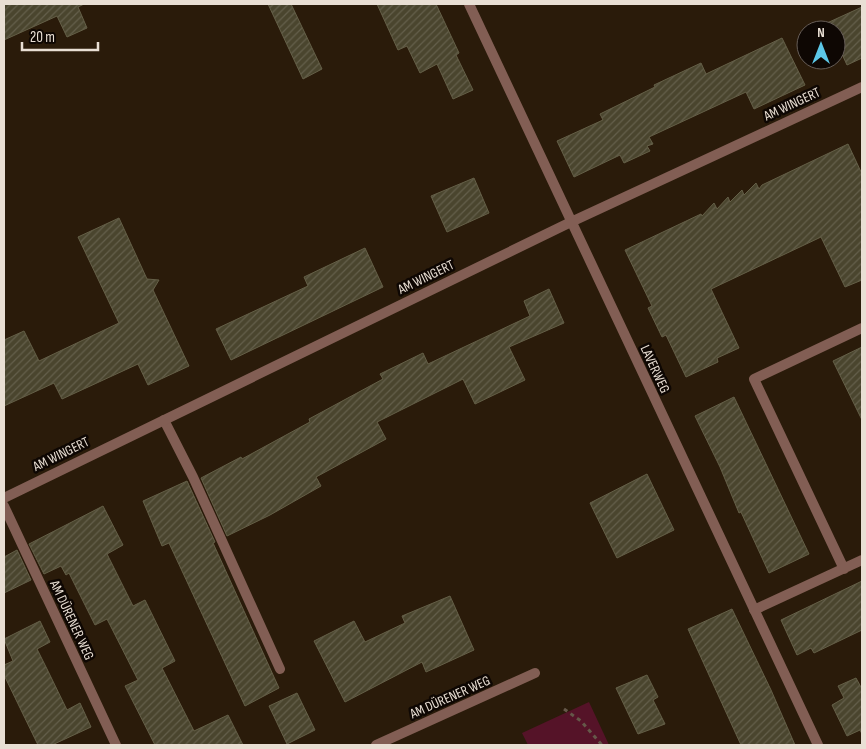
<svg xmlns="http://www.w3.org/2000/svg" width="866" height="749" viewBox="0 0 866 749" font-family="'Sofia Sans Condensed',sans-serif">
	<style>
		.grass { fill: #551328 }
		.building { fill: url(#building-hatch); stroke: #645f47 }
		.lines { fill: none; stroke-linecap: round; stroke-linejoin: round }
		.path { stroke: #655849; stroke-width: 3; stroke-dasharray: 4 4; stroke-linecap: butt }
		.service { stroke: #825e54; stroke-width: 10 }
		.minor { stroke: #825e54; stroke-width: 10 }
		.labels { text-anchor: middle; dominant-baseline: central; stroke-width: 5; stroke-linejoin: round; paint-order: stroke }
		.street-label { font-size: 14px; fill: #e9dfd4; stroke: #0e0703 }
	</style>
	<defs>
		<pattern id="building-hatch" width="6" height="6" patternUnits="userSpaceOnUse" patternTransform="scale(1.25)"><rect width="6" height="6" fill="#4a452e"/><path d="M-1 1l2-2M0 6l6-6M5 7l2-2" fill="none" stroke="#645f4b"/></pattern>
	</defs>
	<rect width="100%" height="100%" fill="#2a1b0a"/>
	<path class="grass" d="M 589,702 L 609,745 L 528,745 L 522,733 Z"/>
	<path class="building" d="M 4,4 L 84,4 L 78,7 L 87,28 L 67,37 L 57,16 L 4,40 Z
		M 268,4 L 291,4 L 322,69 L 303,79 Z
		M 377,4 L 436,4 L 459,53 L 456,55 L 473,90 L 453,99 L 437,64 L 420,73 L 407,46 L 398,50 Z
		M 862,7 L 862,58 L 847,65 L 836,41 L 836,30 L 831,30 L 827,23 Z
		M 782,38 L 805,85 L 754,109 L 746,92 L 649,137 L 653,144 L 647,146 L 650,151 L 624,163 L 620,155 L 574,177 L 557,141 L 603,120 L 600,114 L 655,87 L 654,85 L 701,63 L 706,74 Z
		M 848,144 L 862,174 L 862,280 L 845,287 L 821,237 L 711,289 L 739,348 L 717,358 L 718,362 L 686,377 L 666,335 L 662,337 L 648,308 L 652,306 L 625,250 L 701,214 L 702,216 L 714,203 L 717,209 L 728,197 L 730,202 L 742,190 L 744,195 L 756,183 L 759,189 L 762,185 Z
		M 474,178 L 489,213 L 447,232 L 431,196 Z
		M 119,218 L 147,279 L 159,280 L 153,290 L 189,366 L 148,385 L 138,364 L 62,399 L 54,383 L 4,406 L 4,340 L 24,331 L 39,361 L 119,323 L 78,237 Z
		M 365,248 L 383,287 L 231,360 L 216,329 L 308,286 L 304,277 Z
		M 549,289 L 564,323 L 509,347 L 525,380 L 475,404 L 463,379 L 377,422 L 386,439 L 316,477 L 321,486 L 270,515 L 227,536 L 201,478 L 241,457 L 242,459 L 310,422 L 309,419 L 383,379 L 380,374 L 423,353 L 428,364 L 530,316 L 524,301 Z
		M 862,347 L 862,420 L 833,361 Z
		M 734,397 L 809,554 L 769,573 L 741,512 L 739,513 L 720,467 L 695,416 Z
		M 647,474 L 674,530 L 617,558 L 590,503 Z
		M 187,481 L 215,542 L 213,543 L 279,688 L 245,706 L 169,543 L 162,546 L 143,501 Z
		M 103,506 L 123,545 L 107,554 L 133,606 L 145,600 L 175,661 L 162,668 L 194,731 L 228,715 L 243,745 L 155,745 L 125,686 L 138,680 L 107,619 L 95,625 L 69,573 L 66,575 L 61,566 L 44,574 L 29,544 Z
		M 17,550 L 31,580 L 4,593 L 4,557 Z
		M 862,581 L 862,630 L 814,653 L 811,648 L 797,655 L 781,620 Z
		M 450,596 L 474,650 L 426,672 L 422,662 L 345,702 L 314,641 L 354,621 L 365,642 L 405,623 L 402,616 Z
		M 732,609 L 771,690 L 795,745 L 741,745 L 688,629 Z
		M 40,621 L 50,642 L 37,649 L 47,669 L 67,710 L 80,703 L 91,727 L 52,745 L 38,745 L 4,675 L 4,665 L 13,661 L 4,639 Z
		M 647,675 L 658,697 L 653,700 L 665,724 L 638,734 L 616,688 Z
		M 856,678 L 862,689 L 862,734 L 860,730 L 847,736 L 832,705 L 844,698 L 838,686 Z
		M 297,693 L 315,730 L 287,744 L 269,706 Z"/>
	<g class="lines">
		<path class="path" d="M 564,709 L 581,721 L 602,745"/>
		<path class="service" d="M 164,420 L 193,477 L 280,669
			M 4,506 L 116,745
			M 844,569 L 754,379 L 862,328
			M 754,610 L 862,560"/>
		<path class="minor" d="M 469,4 L 818,745
			M 4,498 L 571,222 L 862,87
			M 376,745 L 535,673"/>
	</g>
	<g class="labels">
		<g class="street-label">
			<text transform="translate(792 104) rotate(-25)">AM WINGERT</text>
			<text transform="translate(426 277) rotate(-26)">AM WINGERT</text>
			<text transform="translate(655 369) rotate(65)">LAVERWEG</text>
			<text transform="translate(61 454) rotate(-26)">AM WINGERT</text>
			<text transform="translate(72 620) rotate(65)">AM DÜRENER WEG</text>
			<text transform="translate(450 697) rotate(-24)">AM DÜRENER WEG</text>
		</g>
	</g>
	<rect width="866" height="749" fill="none" stroke="#e9dfd4" stroke-width="10"/>
	<g transform="translate(821 45)"><circle r="24" fill="#0e0703" stroke="#665d57"/>
	<path d="M0-4L9 19L0 12L-9 19Z" fill="#5cc7e7"/>
	<text y="-8" font-size="14" font-weight="bold" text-anchor="middle" fill="#e9dfd4">N</text>
	</g>
	<path d="M22 42v8h76v-8" fill="none" stroke="#e9dfd4" stroke-width="2.5"/>
	<text x="30" y="42" font-size="15" fill="#e9dfd4" stroke="#0e0703" stroke-width="4" paint-order="stroke">20 m</text>
</svg>
